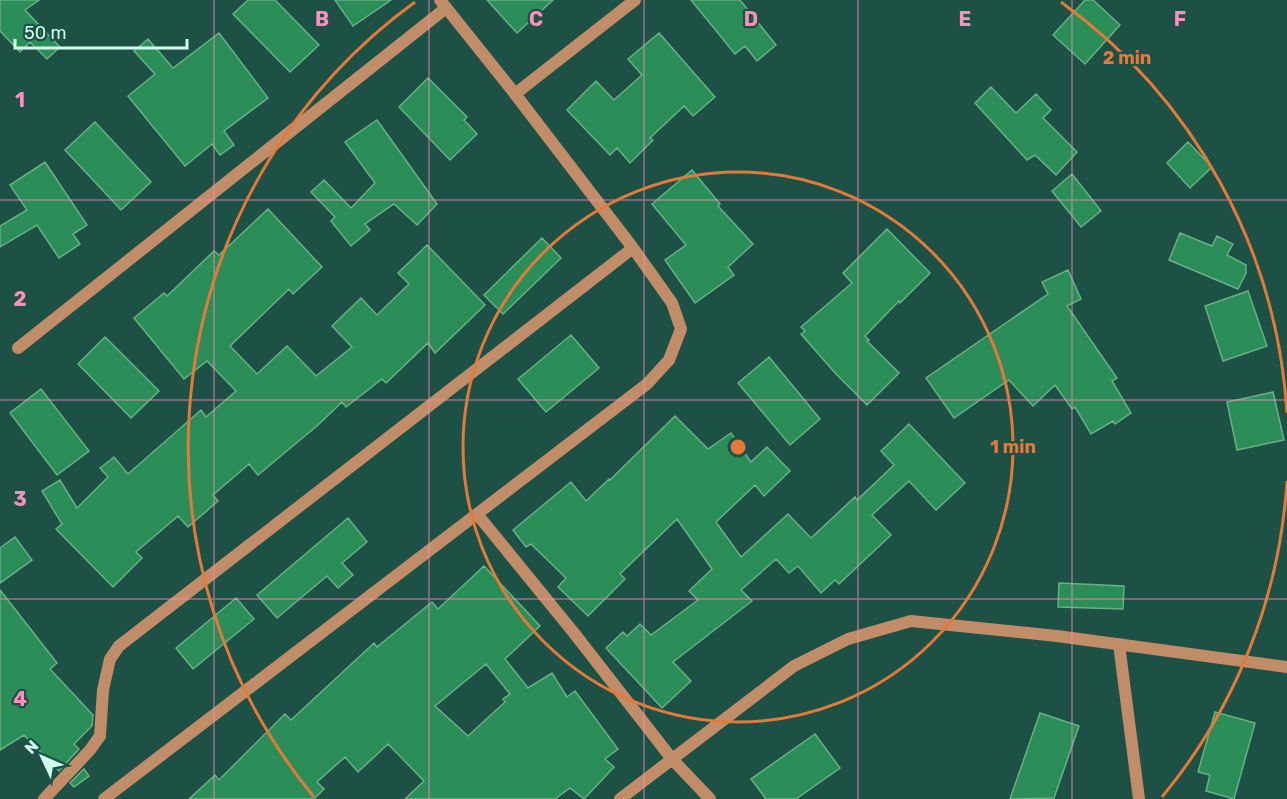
<svg xmlns="http://www.w3.org/2000/svg" width="1287" height="799" viewBox="0 0 1287 799" font-family="Rubik,sans-serif">
	<style>
		.building { fill: #2b8e59; stroke: #69b084; stroke-width: 1.5; fill-rule: evenodd }
		.lines { fill: none; stroke-linecap: round; stroke-linejoin: round }
		.minor { stroke: #c18c68; stroke-width: 12 }
		.grid { fill: none; stroke: #ff8ebb; stroke-width: 1.5; stroke-opacity: 0.55 }
		.ring { fill: none; stroke: #e37a3a; stroke-width: 3 }
		.grid-label { font-size: 20px; text-anchor: middle; font-weight: bold; fill: #ff8ebb; stroke: #1e5146; stroke-width: 4.5; stroke-linejoin: round; paint-order: stroke }
		.centre { fill: #e37a3a; stroke: #1e5146; stroke-width: 3 }
		.ring-label { font-size: 18px; text-anchor: middle; font-weight: bold; fill: #e37a3a; stroke: #1e5146; stroke-width: 4.5; stroke-linejoin: round; paint-order: stroke }
	</style>
	<rect width="100%" height="100%" fill="#1e5146"/>
	<path class="building" d="M 0,0 L 39,0 L 25,10 L 60,47 L 47,59 L 30,42 L 20,52 L 0,31 Z
		M 248,0 L 275,0 L 319,45 L 290,72 L 233,14 Z
		M 335,0 L 391,0 L 353,26 Z
		M 487,0 L 553,0 L 517,33 Z
		M 691,0 L 740,0 L 776,45 L 757,61 L 745,46 L 735,54 Z
		M 1085,0 L 1093,0 L 1120,25 L 1085,64 L 1053,35 Z
		M 219,33 L 268,98 L 224,131 L 234,145 L 220,155 L 212,144 L 185,166 L 128,96 L 155,74 L 134,51 L 148,39 L 173,68 Z
		M 659,33 L 715,97 L 693,116 L 684,106 L 650,138 L 653,140 L 630,163 L 617,148 L 610,155 L 567,110 L 596,81 L 614,100 L 642,75 L 628,59 Z
		M 428,78 L 467,117 L 464,120 L 477,134 L 450,160 L 399,107 Z
		M 991,87 L 1016,113 L 1036,94 L 1051,110 L 1043,118 L 1077,152 L 1056,175 L 1035,155 L 1027,160 L 975,103 Z
		M 377,120 L 437,204 L 417,225 L 394,204 L 365,224 L 370,230 L 351,246 L 331,221 L 335,217 L 311,192 L 324,180 L 351,208 L 375,183 L 345,142 Z
		M 95,122 L 151,182 L 121,210 L 65,150 Z
		M 1188,142 L 1212,167 L 1190,188 L 1167,163 Z
		M 45,162 L 87,225 L 73,234 L 80,244 L 59,258 L 37,225 L 0,247 L 0,226 L 27,210 L 10,185 Z
		M 692,170 L 720,204 L 718,206 L 753,244 L 728,267 L 734,275 L 695,303 L 665,260 L 686,245 L 652,204 Z
		M 1072,174 L 1101,211 L 1081,227 L 1052,191 Z
		M 268,209 L 322,267 L 293,294 L 289,289 L 230,346 L 257,374 L 287,346 L 316,376 L 352,347 L 332,326 L 361,298 L 377,315 L 409,284 L 398,273 L 427,245 L 485,305 L 435,353 L 428,343 L 386,383 L 382,379 L 346,407 L 342,402 L 318,425 L 258,475 L 249,464 L 213,495 L 218,501 L 188,527 L 178,516 L 136,552 L 142,558 L 113,587 L 56,529 L 62,524 L 42,491 L 60,480 L 77,508 L 108,477 L 100,468 L 114,457 L 128,474 L 201,410 L 206,417 L 236,391 L 207,361 L 184,379 L 134,318 L 164,293 L 167,296 L 214,251 L 219,255 Z
		M 887,229 L 930,273 L 900,303 L 899,301 L 865,336 L 869,340 L 867,341 L 899,373 L 867,405 L 836,374 L 801,334 L 805,331 L 801,327 L 852,283 L 843,273 Z
		M 1180,233 L 1212,246 L 1217,236 L 1233,244 L 1227,255 L 1246,265 L 1246,273 L 1238,289 L 1169,260 Z
		M 542,238 L 561,258 L 503,314 L 484,295 Z
		M 1068,270 L 1081,299 L 1067,306 L 1117,378 L 1112,381 L 1131,413 L 1115,424 L 1113,421 L 1091,434 L 1075,407 L 1072,409 L 1055,385 L 1033,406 L 1009,380 L 954,418 L 926,378 L 1048,294 L 1042,282 Z
		M 1248,291 L 1267,346 L 1223,361 L 1205,306 Z
		M 571,335 L 599,368 L 546,412 L 518,379 Z
		M 105,337 L 159,391 L 131,418 L 78,364 Z
		M 769,357 L 820,419 L 790,445 L 738,383 Z
		M 41,389 L 89,451 L 57,475 L 10,413 Z
		M 1273,392 L 1284,440 L 1237,450 L 1227,402 Z
		M 675,416 L 708,449 L 731,433 L 751,462 L 767,447 L 790,471 L 764,496 L 755,485 L 716,522 L 741,557 L 788,514 L 811,538 L 855,497 L 857,500 L 894,465 L 881,451 L 909,424 L 965,483 L 936,510 L 909,481 L 872,515 L 891,535 L 839,584 L 835,580 L 821,593 L 798,566 L 789,573 L 776,559 L 741,590 L 752,601 L 673,662 L 691,681 L 662,708 L 606,648 L 623,632 L 627,636 L 640,624 L 651,635 L 698,600 L 689,591 L 712,569 L 677,519 L 620,574 L 625,579 L 588,616 L 558,587 L 566,578 L 531,544 L 526,547 L 513,530 L 571,482 L 586,501 L 609,479 L 610,480 Z
		M 348,518 L 367,542 L 342,563 L 353,575 L 338,588 L 327,576 L 277,618 L 257,595 Z
		M 15,537 L 32,560 L 0,583 L 0,548 Z
		M 484,566 L 540,626 L 505,659 L 528,688 L 552,673 L 567,697 L 575,691 L 618,749 L 605,759 L 614,767 L 584,799 L 570,788 L 555,799 L 405,799 L 424,781 L 388,744 L 358,772 L 345,757 L 317,782 L 324,789 L 314,799 L 189,799 L 215,775 L 219,780 L 285,714 L 291,720 L 374,643 L 377,647 L 432,602 L 438,609 ZM 486,664 L 510,694 L 503,699 L 505,702 L 468,736 L 435,706 Z
		M 1059,583 L 1124,586 L 1123,609 L 1058,607 Z
		M 0,590 L 57,663 L 50,669 L 93,715 L 92,726 L 74,744 L 79,749 L 59,771 L 24,735 L 0,750 Z
		M 236,598 L 254,619 L 193,669 L 176,648 Z
		M 1215,712 L 1255,723 L 1234,799 L 1206,791 L 1210,775 L 1198,772 Z
		M 1040,713 L 1079,726 L 1054,798 L 1010,799 Z
		M 815,734 L 840,768 L 796,799 L 766,799 L 751,779 Z
		M 84,769 L 89,776 L 74,787 L 70,783 Z"/>
	<g class="lines">
		<path class="minor" d="M 515,94 L 635,0
			M 18,348 L 446,8
			M 477,514 L 574,633 L 672,759 L 710,799
			M 1119,644 L 1139,799
			M 44,799 L 90,750 L 100,736 L 103,690 L 110,659 L 119,646 L 633,248
			M 104,799 L 647,384 L 669,360 L 681,329 L 672,303 L 633,248 L 515,94 L 440,0
			M 620,799 L 794,666 L 848,639 L 911,621 L 1057,636 L 1287,667"/>
	</g>
	<path class="grid" d="M 214,0 L 214,799M 429,0 L 429,799M 644,0 L 644,799M 858,0 L 858,799M 1072,0 L 1072,799M 0,200 L 1287,200M 0,400 L 1287,400M 0,599 L 1287,599"/>
	<g class="ring">
		<circle cx="738" cy="447" r="275"/>
		<path d="M1287 481A550 550 0 0 1 1162 797M314 797A550 550 0 0 1 415 2M1061 2A550 550 0 0 1 1287 413"/>
	</g>
	<g class="grid-label">
		<text x="322" y="26">B</text>
		<text x="536" y="26">C</text>
		<text x="751" y="26">D</text>
		<text x="965" y="26">E</text>
		<text x="1180" y="26">F</text>
		<text x="20" y="107">1</text>
		<text x="20" y="306">2</text>
		<text x="20" y="506">3</text>
		<text x="20" y="706">4</text>
	</g>
	<circle cx="738" cy="447" r="9" class="centre"/>
	<g class="ring-label">
		<text x="1127" y="64">2 min</text>
		<text x="1013" y="453">1 min</text>
	</g>
	<g transform="translate(42 757) rotate(314)" stroke="#1e5146" stroke-width="4.5" paint-order="stroke">
	<path d="M0-4.5L10 22L0 15L-10 22Z" fill="#d1fdf0"/>
	<text y="-9" font-size="16" font-weight="bold" text-anchor="middle" fill="#d1fdf0">N</text>
	</g>
	<path d="M15 39v9h172v-9" fill="none" stroke="#d1fdf0" stroke-width="3"/>
	<text x="24" y="39" font-size="18" fill="#d1fdf0" stroke="#1e5146" stroke-width="4.5" paint-order="stroke">50 m</text>
</svg>
